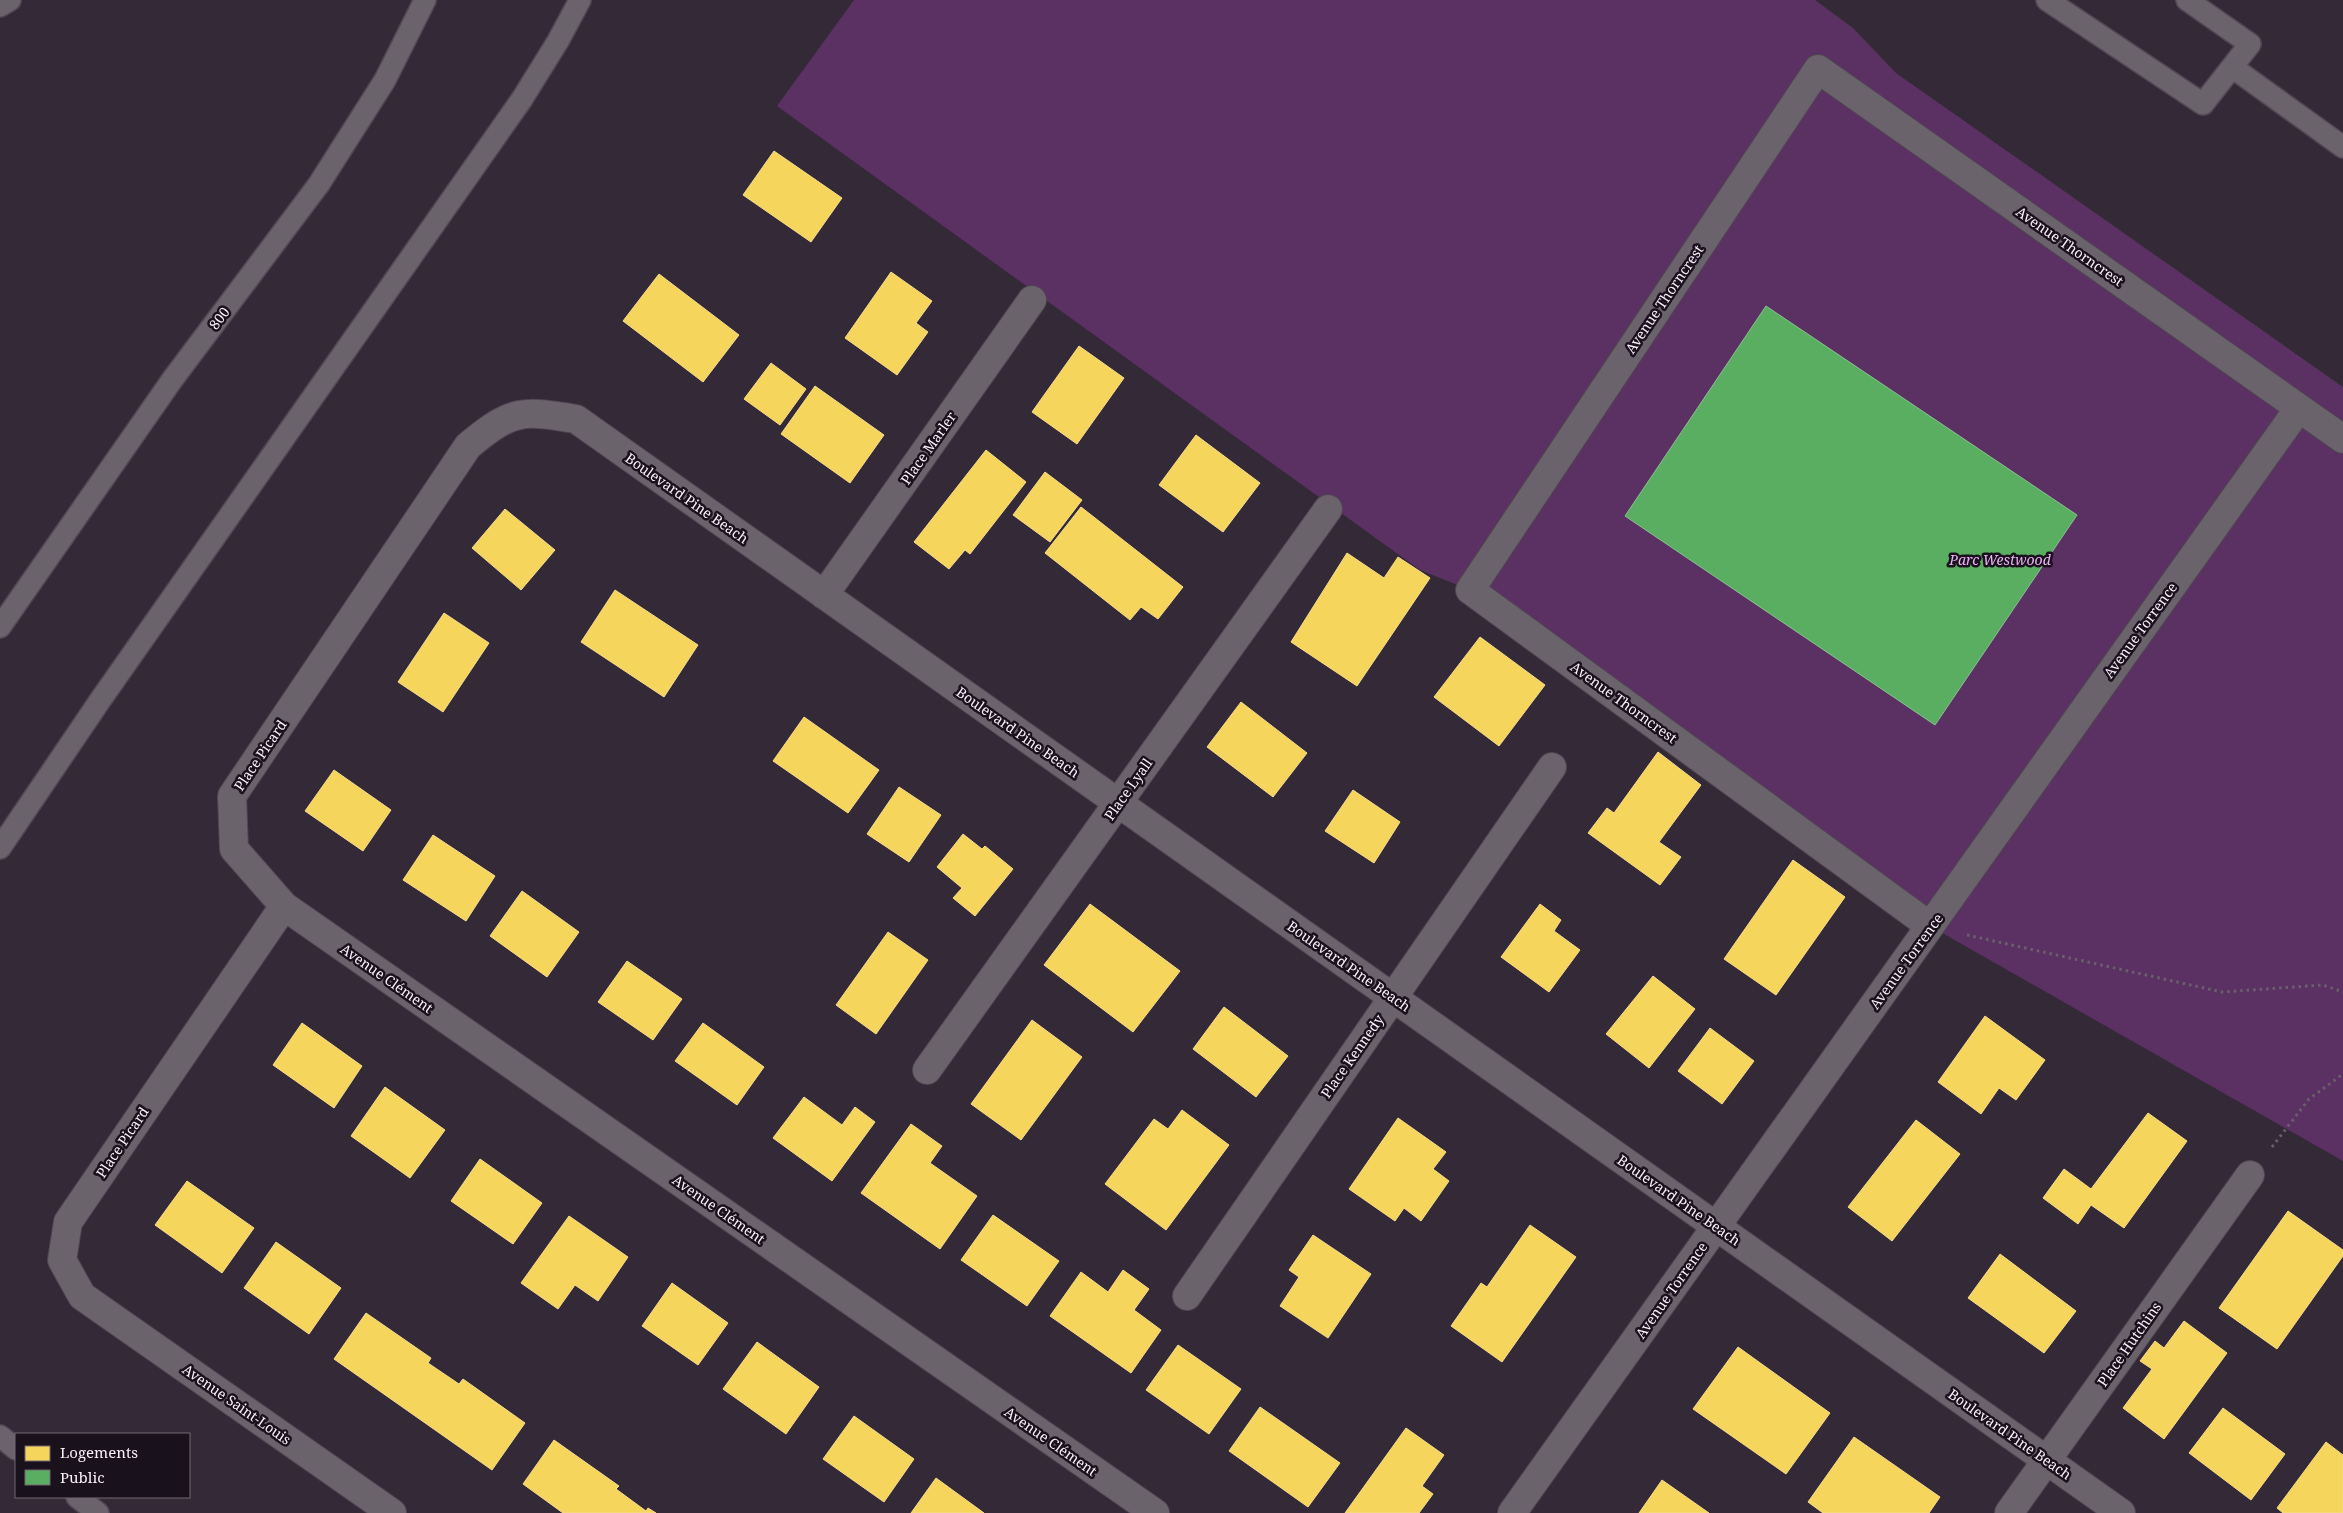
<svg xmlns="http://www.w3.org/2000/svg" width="2343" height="1513" viewBox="0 0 2343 1513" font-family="'Noto Serif',serif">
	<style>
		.green { fill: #5b3163 }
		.homes { fill: #f6d55c; stroke: #f8dc8c }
		.public { fill: #5aae61; stroke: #8ac190 }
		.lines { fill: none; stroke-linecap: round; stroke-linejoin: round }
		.lane-casing { stroke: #504752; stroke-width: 24 }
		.street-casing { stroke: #504752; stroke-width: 30 }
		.path { stroke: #69606b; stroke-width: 3; stroke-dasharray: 2.5 4; stroke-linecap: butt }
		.lane { stroke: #6b636c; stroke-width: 21 }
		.street { stroke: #6b636c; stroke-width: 28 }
		.labels { text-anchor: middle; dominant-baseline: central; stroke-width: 5; stroke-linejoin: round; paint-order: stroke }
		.street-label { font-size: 14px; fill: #fbeefd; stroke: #19111b }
		.park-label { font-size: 14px; font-style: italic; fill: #ebb3f6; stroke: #19111b }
	</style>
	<rect width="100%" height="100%" fill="#342936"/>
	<path class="green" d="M 854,0 L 1815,0 L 1853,28 L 1896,73 L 2343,387 L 2343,1161 L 1930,926 L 1470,590 L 1420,570 L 777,106 Z"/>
	<path class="homes" d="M 774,151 L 842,198 L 811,242 L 743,195 Z
		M 891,272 L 932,301 L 916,323 L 928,332 L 897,375 L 845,338 Z
		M 659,274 L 739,335 L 703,382 L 623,321 Z
		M 1079,346 L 1124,378 L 1077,444 L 1032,412 Z
		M 771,363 L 806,389 L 780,425 L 744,399 Z
		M 815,386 L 884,435 L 850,483 L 781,434 Z
		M 1196,435 L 1260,483 L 1223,532 L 1159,485 Z
		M 986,450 L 1026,482 L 970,554 L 965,550 L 949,569 L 914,542 Z
		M 1045,472 L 1082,500 L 1050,542 L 1013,515 Z
		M 1081,507 L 1183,587 L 1158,619 L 1141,607 L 1130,620 L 1045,553 Z
		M 505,509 L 555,550 L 521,590 L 472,548 Z
		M 1347,553 L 1384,578 L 1398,557 L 1430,578 L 1357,686 L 1291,642 Z
		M 615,590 L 698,645 L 664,697 L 581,642 Z
		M 444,613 L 489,643 L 443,712 L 398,682 Z
		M 1480,637 L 1545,685 L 1499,746 L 1434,697 Z
		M 1241,702 L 1307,753 L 1273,797 L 1207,747 Z
		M 804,717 L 879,770 L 848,813 L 773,761 Z
		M 1658,752 L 1701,785 L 1659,842 L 1681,857 L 1660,885 L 1588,833 L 1607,808 L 1614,813 Z
		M 334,770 L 391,810 L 363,851 L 305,811 Z
		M 899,787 L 941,815 L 909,862 L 867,834 Z
		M 1353,790 L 1400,822 L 1374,863 L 1325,831 Z
		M 963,834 L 982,849 L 985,846 L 1013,869 L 975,916 L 953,898 L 962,888 L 937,867 Z
		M 433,835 L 495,876 L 466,921 L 403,880 Z
		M 1793,860 L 1845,897 L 1776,995 L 1724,959 Z
		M 522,891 L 579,932 L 547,977 L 490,936 Z
		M 1090,904 L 1180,971 L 1133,1032 L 1044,965 Z
		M 1540,904 L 1561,920 L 1554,931 L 1580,950 L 1549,992 L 1501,957 Z
		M 888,932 L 928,960 L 876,1034 L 836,1005 Z
		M 627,961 L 682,999 L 653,1040 L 598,1002 Z
		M 1653,976 L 1695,1009 L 1649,1068 L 1606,1034 Z
		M 1224,1007 L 1288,1056 L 1256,1097 L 1193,1049 Z
		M 1985,1016 L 2045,1060 L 2016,1100 L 1999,1088 L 1981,1114 L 1938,1082 Z
		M 1032,1020 L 1082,1057 L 1021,1140 L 971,1104 Z
		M 302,1023 L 362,1066 L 334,1108 L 273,1065 Z
		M 703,1023 L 764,1067 L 737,1105 L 675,1061 Z
		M 1710,1028 L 1754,1061 L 1722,1104 L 1678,1071 Z
		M 385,1087 L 445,1130 L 410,1178 L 351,1136 Z
		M 804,1097 L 842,1125 L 855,1107 L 875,1122 L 832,1181 L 773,1138 Z
		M 1182,1110 L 1229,1145 L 1166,1230 L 1105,1184 L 1154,1119 L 1168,1129 Z
		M 2148,1113 L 2187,1141 L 2124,1228 L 2091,1205 L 2078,1224 L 2043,1198 L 2064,1169 L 2091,1189 Z
		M 1398,1118 L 1446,1152 L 1433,1169 L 1449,1181 L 1421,1221 L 1404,1208 L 1395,1221 L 1349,1189 Z
		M 1916,1120 L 1960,1154 L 1892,1241 L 1848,1207 Z
		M 911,1124 L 942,1146 L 930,1163 L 977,1196 L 940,1249 L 861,1193 Z
		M 480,1159 L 542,1203 L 513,1244 L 451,1201 Z
		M 187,1181 L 254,1228 L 222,1273 L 155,1225 Z
		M 2288,1211 L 2343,1250 L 2343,1256 L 2277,1349 L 2219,1308 Z
		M 993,1215 L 1059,1261 L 1027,1306 L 961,1260 Z
		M 569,1216 L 628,1257 L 598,1301 L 575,1285 L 558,1309 L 521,1283 Z
		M 1530,1225 L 1576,1257 L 1502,1362 L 1451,1326 L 1481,1283 L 1487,1287 Z
		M 1313,1235 L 1371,1274 L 1328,1338 L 1280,1306 L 1299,1277 L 1289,1270 Z
		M 276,1242 L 341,1288 L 309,1334 L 244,1288 Z
		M 2000,1254 L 2076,1311 L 2044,1353 L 1968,1298 Z
		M 1123,1270 L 1149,1289 L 1134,1310 L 1161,1330 L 1131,1373 L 1050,1316 L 1081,1272 L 1108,1292 Z
		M 672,1283 L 728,1323 L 698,1365 L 642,1326 Z
		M 366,1313 L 431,1358 L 428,1363 L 459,1384 L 463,1379 L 525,1423 L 492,1470 L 334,1359 Z
		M 2184,1321 L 2227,1353 L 2164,1439 L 2123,1408 L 2152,1369 L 2140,1361 L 2155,1341 L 2164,1348 Z
		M 757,1342 L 819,1387 L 786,1434 L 723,1389 Z
		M 1178,1345 L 1241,1389 L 1209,1434 L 1146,1390 Z
		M 1738,1347 L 1830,1413 L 1786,1474 L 1693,1409 Z
		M 1260,1407 L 1340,1463 L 1308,1507 L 1229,1451 Z
		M 2223,1408 L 2285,1454 L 2251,1500 L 2189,1453 Z
		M 854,1416 L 914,1459 L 884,1502 L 823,1459 Z
		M 1406,1428 L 1444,1455 L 1422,1486 L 1433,1494 L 1419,1513 L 1345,1513 Z
		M 1854,1437 L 1940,1497 L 1929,1513 L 1823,1513 L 1808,1502 Z
		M 554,1440 L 619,1486 L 616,1489 L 646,1511 L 648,1508 L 656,1513 L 563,1513 L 523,1484 Z
		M 2326,1442 L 2343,1455 L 2343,1513 L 2283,1513 L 2277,1508 Z
		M 936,1478 L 984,1513 L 911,1513 Z
		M 1662,1480 L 1709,1513 L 1639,1513 Z"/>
	<path class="public" d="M 1766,306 L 2077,515 L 1935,725 L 1625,516 Z"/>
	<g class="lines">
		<defs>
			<path id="lane" d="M 2047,0 L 2203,104 L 2250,44 L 2187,0
				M 0,6 L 10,0
				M 2232,67 L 2343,147
				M 0,627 L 172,380 L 319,184 L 385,80 L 425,0
				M 0,848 L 101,699 L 522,99 L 558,41 L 580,0
				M 0,1436 L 16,1449
				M 77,1497 L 98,1513"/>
			<path id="street" d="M 824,595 L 1032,300
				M 284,906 L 68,1222 L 62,1260 L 82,1296 L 392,1513
				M 1930,926 L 1470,590 L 1818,69 L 2343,439
				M 927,1070 L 1328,509
				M 1187,1296 L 1552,767
				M 1155,1513 L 284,906 L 234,849 L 232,796 L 468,446 C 512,409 522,410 576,419 L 2121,1513
				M 1512,1513 L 2299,408
				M 2009,1513 L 2250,1175"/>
		</defs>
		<use href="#lane" class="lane-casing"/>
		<use href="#street" class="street-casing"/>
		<path class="path" d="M 1967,935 L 2222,992 L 2323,985 L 2343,992
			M 2272,1147 L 2309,1099 L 2343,1074"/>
		<use href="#lane" class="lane"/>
		<use href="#street" class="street"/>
	</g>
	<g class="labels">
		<g class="street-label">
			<text transform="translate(2070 246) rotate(35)">Avenue Thorncrest</text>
			<text transform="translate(1664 299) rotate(-56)">Avenue Thorncrest</text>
			<text transform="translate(219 318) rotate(-53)">800</text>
			<text transform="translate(928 448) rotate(-55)">Place Marler</text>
			<text transform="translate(687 498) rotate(35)">Boulevard Pine Beach</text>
			<text transform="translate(2140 630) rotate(-54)">Avenue Torrence</text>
			<text transform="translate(1624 702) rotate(36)">Avenue Thorncrest</text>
			<text transform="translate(1018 732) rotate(35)">Boulevard Pine Beach</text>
			<text transform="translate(260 755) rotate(-56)">Place Picard</text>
			<text transform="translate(1128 789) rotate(-55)">Place Lyall</text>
			<text transform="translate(1906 961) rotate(-54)">Avenue Torrence</text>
			<text transform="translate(1349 966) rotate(35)">Boulevard Pine Beach</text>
			<text transform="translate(387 978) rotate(35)">Avenue Clément</text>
			<text transform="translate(1352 1056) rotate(-55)">Place Kennedy</text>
			<text transform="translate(122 1142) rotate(-56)">Place Picard</text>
			<text transform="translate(1679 1200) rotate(35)">Boulevard Pine Beach</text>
			<text transform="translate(719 1209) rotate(35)">Avenue Clément</text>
			<text transform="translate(1671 1290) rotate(-55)">Avenue Torrence</text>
			<text transform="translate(2129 1344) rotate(-55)">Place Hutchins</text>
			<text transform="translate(237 1404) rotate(35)">Avenue Saint-Louis</text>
			<text transform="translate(2010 1434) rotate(35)">Boulevard Pine Beach</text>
			<text transform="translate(1051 1441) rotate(35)">Avenue Clément</text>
		</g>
		<g class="park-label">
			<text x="2000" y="559">Parc Westwood</text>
		</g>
	</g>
	<rect x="15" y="1433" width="175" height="65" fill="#19111b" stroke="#736975"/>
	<rect x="25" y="1446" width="25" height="15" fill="#f6d55c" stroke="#736975"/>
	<text x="60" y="1458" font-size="15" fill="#fbeefd">Logements</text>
	<rect x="25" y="1470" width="25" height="15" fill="#5aae61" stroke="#736975"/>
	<text x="60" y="1483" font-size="15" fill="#fbeefd">Public</text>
</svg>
